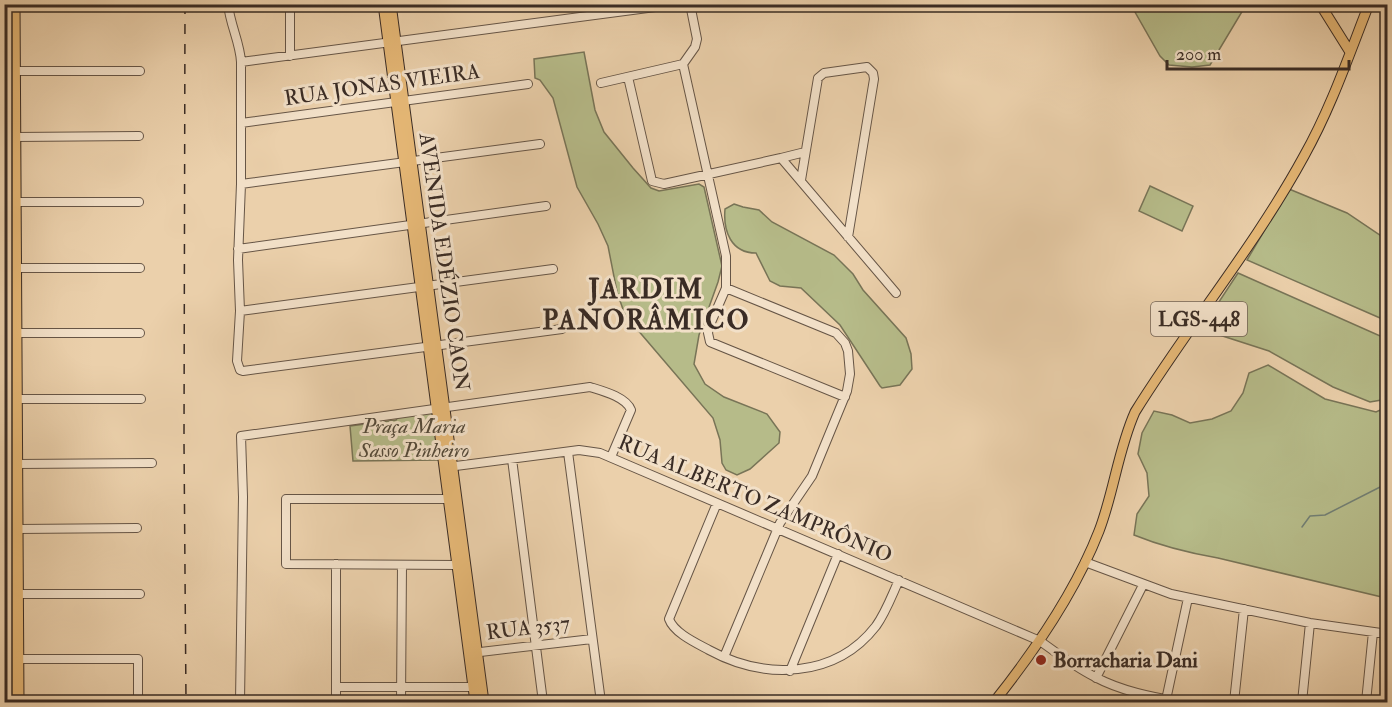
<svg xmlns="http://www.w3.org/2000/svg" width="1392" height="707" viewBox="0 0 1392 707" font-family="'IM FELL Double Pica',serif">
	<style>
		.green { fill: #b6bb89; stroke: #787457; stroke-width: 1.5 }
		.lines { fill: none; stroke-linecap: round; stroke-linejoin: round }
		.stream { stroke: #727f74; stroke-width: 1.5 }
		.minor-casing { stroke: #665546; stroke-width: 10 }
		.major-casing { stroke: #3a2c25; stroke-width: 11 }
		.minor { stroke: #f2e0c8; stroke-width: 8 }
		.major { stroke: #e6b876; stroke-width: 9 }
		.rail { stroke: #3a2c25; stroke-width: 1.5; stroke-dasharray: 10 10; stroke-linecap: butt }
		.poi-dot { fill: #8f2418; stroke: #f2e0c8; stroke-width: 2 }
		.labels { text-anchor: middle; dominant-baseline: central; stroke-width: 6; stroke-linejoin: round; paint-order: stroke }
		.shield { fill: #f2e0c8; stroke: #716256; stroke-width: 1.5 }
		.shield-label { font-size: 20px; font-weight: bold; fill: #3a2c25 }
		.street-label { font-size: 21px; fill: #3a2c25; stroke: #f2e0c8 }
		.park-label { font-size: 21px; font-style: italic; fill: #534939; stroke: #f2e0c8 }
		.poi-label { font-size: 21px; font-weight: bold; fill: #3a2c25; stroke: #f2e0c8; text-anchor: start }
		.district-label { font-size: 27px; font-weight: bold; letter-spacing: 1.5px; fill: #3a2c25; stroke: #f2e0c8 }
	</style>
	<rect width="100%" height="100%" fill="#ebd0ab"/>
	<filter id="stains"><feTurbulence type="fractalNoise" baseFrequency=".00333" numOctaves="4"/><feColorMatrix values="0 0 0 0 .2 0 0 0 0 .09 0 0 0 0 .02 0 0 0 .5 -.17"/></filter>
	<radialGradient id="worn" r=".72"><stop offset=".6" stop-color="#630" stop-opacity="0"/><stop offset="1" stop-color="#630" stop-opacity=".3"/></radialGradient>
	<path class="green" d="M 1131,5 L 1246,5 L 1210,65 L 1192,67 L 1169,65 L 1160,56 Z
		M 584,52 L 595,110 L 604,132 L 633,168 L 651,188 L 659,191 L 699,184 L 704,187 L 722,266 L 718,282 L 699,335 L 694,364 L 705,384 L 724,397 L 767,414 L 780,432 L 779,443 L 750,469 L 737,475 L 726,470 L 722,463 L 720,440 L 713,418 L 625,315 L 617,292 L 608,246 L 598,224 L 577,187 L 553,98 L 540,80 L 535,78 L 534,59 Z
		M 1150,186 L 1193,206 L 1182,231 L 1139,211 Z
		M 1289,189 L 1347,213 L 1387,240 L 1387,321 L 1247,260 Z
		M 734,204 L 743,207 L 759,210 L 772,222 L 834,255 L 853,274 L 863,290 L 906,338 L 911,354 L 912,369 L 900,385 L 882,388 L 880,386 L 840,325 L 801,288 L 780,286 L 770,281 L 756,253 C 731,253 723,231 725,209 Z
		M 1238,273 L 1387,339 L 1387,399 L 1370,402 L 1333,387 L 1269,351 L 1201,329 Z
		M 1268,365 L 1325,399 L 1376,412 L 1387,407 L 1386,598 L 1218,558 C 1189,553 1161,546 1134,535 L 1137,514 L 1149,496 L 1147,473 L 1138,454 L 1142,433 L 1154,411 L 1172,415 L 1190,423 L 1212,419 L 1231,411 L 1243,393 L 1249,373 Z
		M 434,412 L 441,460 L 353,461 L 350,426 L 396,420 L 398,417 Z"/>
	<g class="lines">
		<path class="stream" d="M 1302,527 L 1310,516 L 1325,515 L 1388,483"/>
		<defs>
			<path id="minor" d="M 228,4 C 230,25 240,42 241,62 L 241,184 L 238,260 L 240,311 L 237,361 L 240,370 L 243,371 L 562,329
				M 290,4 L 290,56
				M 12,6 L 140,5
				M 241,62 L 678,4
				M 683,64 L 726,256 L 726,288 L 709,327 L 708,333 L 710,342 L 845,397
				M 683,64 L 695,47 L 697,39 L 690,4
				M 15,71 L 140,71
				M 628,77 L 652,181 L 664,184 L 781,158 L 896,293
				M 601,83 L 683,64
				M 241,123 L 528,84
				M 15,137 L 139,136
				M 781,158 L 805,152
				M 801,180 L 818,78 L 824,73 L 867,67 L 873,73 L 874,79 L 848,237
				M 241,184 L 540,144
				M 16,202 L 139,202
				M 238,249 L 546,206
				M 12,268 L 140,268
				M 240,311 L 553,269
				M 17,333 L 140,333
				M 17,399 L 141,399
				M 568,452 L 601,702
				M 512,459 L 543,702
				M 17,464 L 152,463
				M 448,467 L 579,450 L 600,453 L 1040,641 C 1058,654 1075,667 1095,677 C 1121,691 1152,697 1181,702
				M 449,499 L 286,499 L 286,564 L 457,565
				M 717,503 L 669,619 C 674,633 696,643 709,650 C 764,680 835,679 876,626 C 886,612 892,595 899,580
				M 18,529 L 137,528
				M 1085,562 L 1171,594 L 1310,623 L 1388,634
				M 18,594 L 140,594
				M 472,653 L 592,639
				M 724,657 L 780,523 L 812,476 L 847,391 L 850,374 L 848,351 L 845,343 L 836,333 L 726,288
				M 4,659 L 138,659 L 138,702
				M 790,671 L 838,554
				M 1096,678 L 1143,585
				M 336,687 L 473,687
				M 1166,700 L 1188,598
				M 240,702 L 243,497 L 241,436 L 590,387 C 603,391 626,397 631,410 L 611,457
				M 336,702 L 336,564
				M 401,702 L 402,565
				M 1234,702 L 1244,609
				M 1302,702 L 1310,623
				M 1366,702 L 1373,632"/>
			<path id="major" d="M 7,4 L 11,702
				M 15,4 L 19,702
				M 383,4 L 475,702
				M 391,4 L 484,702
				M 1320,4 L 1350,52
				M 994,702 C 1033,653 1076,590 1099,531 C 1114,492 1118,450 1135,412 C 1189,325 1255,246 1304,156 C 1331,108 1349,55 1369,4"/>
		</defs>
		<use href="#minor" class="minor-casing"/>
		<use href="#major" class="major-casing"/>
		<use href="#minor" class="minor"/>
		<use href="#major" class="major"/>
		<path class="rail" d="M 185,4 L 184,441 L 186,702"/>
	</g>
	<circle class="poi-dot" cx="1041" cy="660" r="6"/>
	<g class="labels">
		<rect class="shield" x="1151" y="302" width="96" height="34" rx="4.5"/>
		<g class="shield-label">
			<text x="1199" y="319">LGS-448</text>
		</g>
		<g class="street-label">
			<text transform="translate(382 85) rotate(-8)">RUA JONAS VIEIRA</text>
			<text transform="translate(444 262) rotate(82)">AVENIDA EDÉZIO CAON</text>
			<text transform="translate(755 499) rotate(23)">RUA ALBERTO ZAMPRÔNIO</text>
			<text transform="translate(528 628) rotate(-7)">RUA 3537</text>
		</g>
		<g class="park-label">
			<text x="414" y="426">Praça Maria<tspan x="414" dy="24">Sasso Pinheiro</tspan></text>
		</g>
		<g class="poi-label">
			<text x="1053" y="660">Borracharia Dani</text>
		</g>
		<g class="district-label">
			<text x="646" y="289">JARDIM<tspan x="646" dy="31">PANORÂMICO</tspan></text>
		</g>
	</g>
	<rect width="1392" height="707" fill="none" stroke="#ebd0ab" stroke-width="24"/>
	<rect x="6" y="6" width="1380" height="695" fill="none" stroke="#3a2c25" stroke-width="3"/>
	<rect x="12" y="12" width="1368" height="683" fill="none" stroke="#3a2c25" stroke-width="1.5"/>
	<path d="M1167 60v9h182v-9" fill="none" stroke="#3a2c25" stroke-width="3"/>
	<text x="1176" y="60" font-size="18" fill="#3a2c25" stroke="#f2e0c8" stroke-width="4.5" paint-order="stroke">200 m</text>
	<rect width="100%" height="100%" filter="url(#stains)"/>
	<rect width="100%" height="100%" fill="url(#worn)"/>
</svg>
